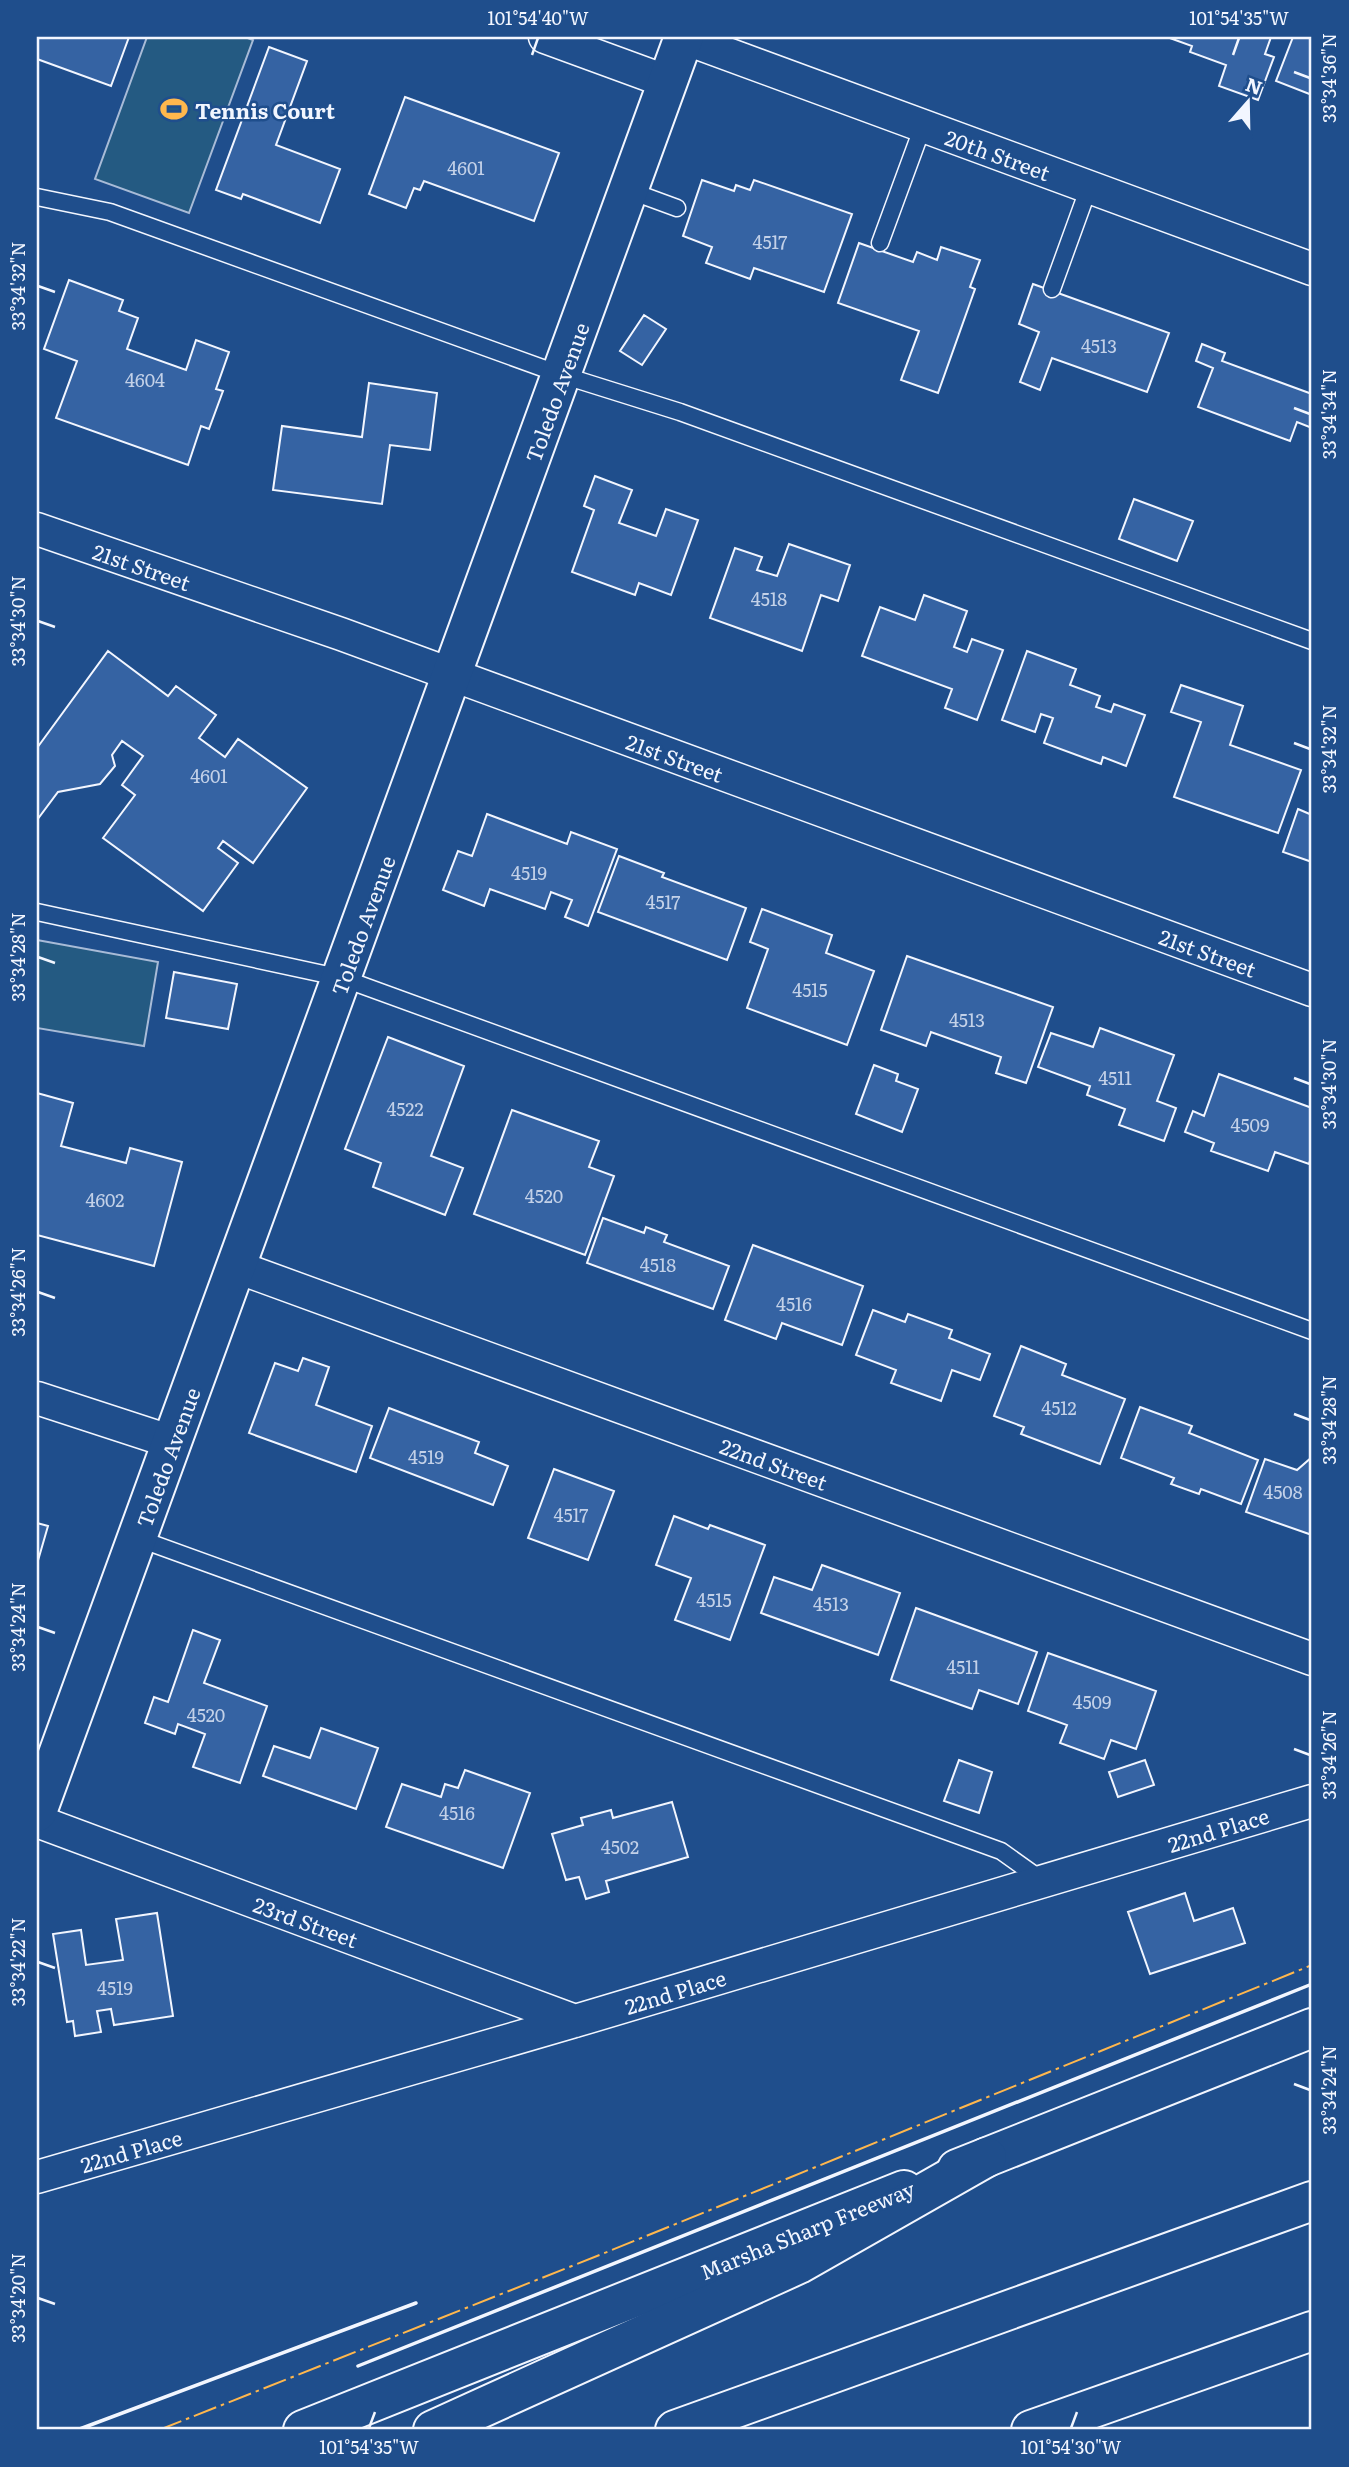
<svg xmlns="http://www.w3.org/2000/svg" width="1349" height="2467" viewBox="0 0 1349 2467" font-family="Literata,serif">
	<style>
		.pitch { fill: #245a82; stroke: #a8bbd7; stroke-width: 2 }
		.building { fill: #3563a3; stroke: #f2f6ff; stroke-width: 2 }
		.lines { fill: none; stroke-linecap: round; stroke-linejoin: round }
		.lane-casing { stroke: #f2f6ff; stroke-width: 19 }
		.street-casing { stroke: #f2f6ff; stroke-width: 35 }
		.secondary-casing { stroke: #f2f6ff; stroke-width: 42 }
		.highway-casing { stroke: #f2f6ff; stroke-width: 42 }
		.lane { stroke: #1f4e8c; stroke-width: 16 }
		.street { stroke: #1f4e8c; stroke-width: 32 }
		.secondary { stroke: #1f4e8c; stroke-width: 38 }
		.highway { stroke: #1f4e8c; stroke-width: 38 }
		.wall { stroke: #f2f6ff; stroke-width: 3.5 }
		.power { stroke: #ffb74d; stroke-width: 2; stroke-dasharray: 24 5 3.5 5; stroke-linecap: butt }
		.ticks { fill: none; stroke: #f2f6ff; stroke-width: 2.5 }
		.labels { text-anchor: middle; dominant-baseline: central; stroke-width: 5; stroke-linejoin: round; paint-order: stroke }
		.number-label { font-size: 18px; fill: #c3d1e8 }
		.poi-label { font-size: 21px; font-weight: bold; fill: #f2f6ff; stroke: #1f4e8c; text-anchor: start }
		.street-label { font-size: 21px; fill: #f2f6ff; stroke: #1f4e8c }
		.neatline { fill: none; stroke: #f2f6ff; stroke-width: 2.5 }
		.ticks-label { font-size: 18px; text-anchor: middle; fill: #f2f6ff }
	</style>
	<rect width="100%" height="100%" fill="#1f4e8c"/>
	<path class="pitch" d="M 147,37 L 245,37 L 253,40 L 189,213 L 95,179 Z
		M 37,940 L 158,962 L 144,1046 L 37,1028 Z"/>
	<path class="building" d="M 37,37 L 129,37 L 111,86 L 37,59 Z
		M 1167,37 L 1271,37 L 1265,54 L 1274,57 L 1258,100 L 1219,86 L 1226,65 L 1190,52 L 1192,46 Z
		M 1293,37 L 1312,37 L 1312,95 L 1276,81 Z
		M 269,47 L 307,61 L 276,145 L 340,169 L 320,223 L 243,194 L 241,199 L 216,190 Z
		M 405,97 L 559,153 L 534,221 L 424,181 L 420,190 L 414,188 L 406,208 L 369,194 Z
		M 702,180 L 734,191 L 736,185 L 750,190 L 754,180 L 852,214 L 824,292 L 754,268 L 750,279 L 706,263 L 712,247 L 683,236 Z
		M 859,243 L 913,262 L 917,252 L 937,260 L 941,247 L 980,260 L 970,287 L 975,289 L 938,393 L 901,380 L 919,331 L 838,303 Z
		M 69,280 L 123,300 L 119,311 L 138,318 L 127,349 L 186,370 L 196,340 L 229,352 L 216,389 L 223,391 L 209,429 L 201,426 L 188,465 L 56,418 L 77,361 L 44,349 Z
		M 1033,284 L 1169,333 L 1147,392 L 1052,358 L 1040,390 L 1020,382 L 1039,332 L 1019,324 Z
		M 644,315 L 666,329 L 642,365 L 620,351 Z
		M 1202,344 L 1225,353 L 1222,361 L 1312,394 L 1312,428 L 1297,422 L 1290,441 L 1198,407 L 1213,368 L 1196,361 Z
		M 369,383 L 437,393 L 430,450 L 390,445 L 382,504 L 273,490 L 282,426 L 362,437 Z
		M 595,476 L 632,490 L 619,523 L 656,536 L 666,509 L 698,520 L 671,595 L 639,583 L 635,595 L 572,572 L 594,510 L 584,506 Z
		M 1134,499 L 1193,521 L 1177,561 L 1119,539 Z
		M 789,544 L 850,565 L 838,601 L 821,595 L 802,651 L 710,618 L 735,548 L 762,557 L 757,570 L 777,576 Z
		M 924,595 L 967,611 L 954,647 L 967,652 L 972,639 L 1003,650 L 977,720 L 945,708 L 952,689 L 862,656 L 880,607 L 915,620 Z
		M 108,651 L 168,696 L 176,686 L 216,715 L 199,738 L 225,757 L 238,739 L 307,788 L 253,863 L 223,841 L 218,848 L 238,863 L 203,911 L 103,838 L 135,795 L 122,785 L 143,756 L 122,741 L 112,755 L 115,766 L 100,784 L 58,792 L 37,820 L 37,748 Z
		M 1027,651 L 1076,669 L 1070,685 L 1100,696 L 1096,707 L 1111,712 L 1114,704 L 1145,715 L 1126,766 L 1103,757 L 1101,764 L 1044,743 L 1053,718 L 1041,714 L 1035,732 L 1002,720 Z
		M 1181,685 L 1243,706 L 1230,745 L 1301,770 L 1278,833 L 1174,797 L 1201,722 L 1171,712 Z
		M 1298,809 L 1312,815 L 1312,862 L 1283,852 Z
		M 487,814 L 567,844 L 571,832 L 617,849 L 588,926 L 565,917 L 572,900 L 551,892 L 545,909 L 490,889 L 484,906 L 443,890 L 458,851 L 472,856 Z
		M 619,856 L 664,873 L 662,877 L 746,908 L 727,960 L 598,912 Z
		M 762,909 L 832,935 L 826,953 L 874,971 L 847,1045 L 747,1008 L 768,949 L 750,942 Z
		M 907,956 L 1053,1007 L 1026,1083 L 996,1073 L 1001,1057 L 931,1032 L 926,1046 L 881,1030 Z
		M 174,972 L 237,984 L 228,1029 L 166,1018 Z
		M 1100,1028 L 1174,1055 L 1157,1101 L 1176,1108 L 1164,1141 L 1119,1125 L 1125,1109 L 1087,1095 L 1090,1086 L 1038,1067 L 1051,1033 L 1093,1047 Z
		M 388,1037 L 464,1066 L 431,1156 L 463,1168 L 445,1215 L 373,1187 L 381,1163 L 345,1149 Z
		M 874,1065 L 898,1074 L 896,1081 L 918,1089 L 902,1132 L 856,1114 Z
		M 1219,1074 L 1312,1108 L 1312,1154 L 1309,1164 L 1275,1152 L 1268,1171 L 1211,1151 L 1214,1143 L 1185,1132 L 1193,1111 L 1204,1116 Z
		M 37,1093 L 73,1103 L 61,1146 L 126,1163 L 130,1148 L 182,1162 L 154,1266 L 37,1235 Z
		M 512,1110 L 599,1141 L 589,1167 L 614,1176 L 585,1255 L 474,1214 Z
		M 603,1218 L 644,1233 L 646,1227 L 667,1235 L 664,1242 L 729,1266 L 713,1309 L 587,1263 Z
		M 753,1245 L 863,1286 L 842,1345 L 782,1323 L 776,1339 L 725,1320 Z
		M 873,1310 L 905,1322 L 908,1314 L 952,1330 L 949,1338 L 990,1354 L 980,1380 L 952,1370 L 941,1401 L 891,1383 L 896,1370 L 856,1355 Z
		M 1021,1346 L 1066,1364 L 1062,1375 L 1125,1399 L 1100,1464 L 1021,1434 L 1024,1427 L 994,1416 Z
		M 303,1358 L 329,1367 L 316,1405 L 372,1426 L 356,1472 L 249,1433 L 275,1363 L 298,1371 Z
		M 1140,1407 L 1192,1426 L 1189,1433 L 1258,1460 L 1241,1504 L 1201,1489 L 1199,1494 L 1171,1484 L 1174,1478 L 1121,1458 Z
		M 389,1408 L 479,1442 L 475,1453 L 508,1466 L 493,1505 L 370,1458 Z
		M 1312,1457 L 1312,1535 L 1246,1512 L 1265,1459 L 1297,1470 Z
		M 554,1469 L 614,1491 L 588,1560 L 528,1538 Z
		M 674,1516 L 708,1529 L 710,1525 L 765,1545 L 730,1640 L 675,1620 L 691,1578 L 656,1565 Z
		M 37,1523 L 48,1526 L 37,1564 Z
		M 822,1565 L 900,1593 L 878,1655 L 761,1613 L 774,1577 L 812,1590 Z
		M 916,1608 L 1037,1652 L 1018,1704 L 979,1690 L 972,1709 L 891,1680 Z
		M 193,1630 L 220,1640 L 204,1683 L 267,1706 L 240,1783 L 193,1767 L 205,1734 L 178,1724 L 175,1734 L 145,1723 L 154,1697 L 168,1702 Z
		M 1048,1653 L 1156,1691 L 1136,1749 L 1111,1740 L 1104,1759 L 1060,1743 L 1067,1725 L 1028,1711 Z
		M 321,1728 L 378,1748 L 356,1809 L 263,1776 L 274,1746 L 310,1758 Z
		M 959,1760 L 992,1772 L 979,1813 L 944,1801 Z
		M 1145,1760 L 1154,1785 L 1118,1797 L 1109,1772 Z
		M 465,1770 L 530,1793 L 503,1868 L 386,1827 L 402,1784 L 441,1797 L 445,1784 L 458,1788 Z
		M 672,1802 L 688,1857 L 606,1881 L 609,1892 L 586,1899 L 579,1877 L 566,1880 L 552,1834 L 583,1825 L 581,1818 L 611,1810 L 613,1818 Z
		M 1185,1893 L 1194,1921 L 1233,1908 L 1245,1943 L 1150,1974 L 1128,1912 Z
		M 157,1913 L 173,2016 L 114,2025 L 111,2009 L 97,2011 L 101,2032 L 75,2036 L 73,2021 L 67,2022 L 53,1934 L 81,1930 L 86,1965 L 123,1960 L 116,1919 Z"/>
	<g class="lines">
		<defs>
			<path id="lane" d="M 628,190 L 677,208
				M 37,197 L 110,212 L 562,375 L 680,412 L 1312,641
				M 880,243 L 923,126
				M 1052,289 L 1089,187
				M 37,912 L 342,978 L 1312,1331
				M 137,1538 L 1001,1851 L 1043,1881"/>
			<path id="street" d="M 545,37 L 668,82
				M 684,38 L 1312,269
				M 37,529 L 341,634 L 1312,990
				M 237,1267 L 1312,1659
				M 37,1398 L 172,1442
				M 37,1821 L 575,2021
				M 37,2177 L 575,2021 L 1312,1801"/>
			<path id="secondary" d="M 37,1812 L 684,37
				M 957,2169 L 1312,2028
				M 303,2430 L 904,2190"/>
			<path id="highway" d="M 433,2430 L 799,2264 L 987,2157
				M 675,2430 L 1312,2201
				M 1031,2430 L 1312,2331"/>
		</defs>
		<use href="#lane" class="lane-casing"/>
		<use href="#street" class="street-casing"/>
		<use href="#secondary" class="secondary-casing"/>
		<use href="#highway" class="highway-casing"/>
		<use href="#lane" class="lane"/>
		<use href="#street" class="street"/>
		<use href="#secondary" class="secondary"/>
		<use href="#highway" class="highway"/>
		<path class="wall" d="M 358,2366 L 1312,1984
			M 77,2430 L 416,2303"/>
		<path class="power" d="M 159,2430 L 602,2254 L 1312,1965"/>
	</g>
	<path class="ticks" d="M 532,55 L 538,38M 1233,55 L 1239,38M 1294,72 L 1310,78M 38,286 L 55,292M 1294,408 L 1310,414M 38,621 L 55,627M 1294,743 L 1310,749M 38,957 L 55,963M 1294,1078 L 1310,1084M 38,1292 L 55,1298M 1294,1414 L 1310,1420M 38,1627 L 55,1633M 1294,1749 L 1310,1755M 38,1962 L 55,1968M 1294,2084 L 1310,2090M 38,2298 L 55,2304M 369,2428 L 375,2412M 1071,2428 L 1077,2412"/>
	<defs>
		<symbol id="stadium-bare" viewBox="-9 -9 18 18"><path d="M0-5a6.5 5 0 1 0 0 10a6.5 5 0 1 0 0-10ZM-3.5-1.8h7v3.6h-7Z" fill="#ffb74d" stroke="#1f4e8c" stroke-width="2.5" paint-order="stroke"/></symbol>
	</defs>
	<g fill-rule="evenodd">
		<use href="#stadium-bare" x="155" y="90" width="38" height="38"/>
	</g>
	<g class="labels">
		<g class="number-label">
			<text x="466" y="167">4601</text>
			<text x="770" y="241">4517</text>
			<text x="1099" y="345">4513</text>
			<text x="145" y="379">4604</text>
			<text x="769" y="598">4518</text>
			<text x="209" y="775">4601</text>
			<text x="529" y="872">4519</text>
			<text x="663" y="901">4517</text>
			<text x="810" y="989">4515</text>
			<text x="967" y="1019">4513</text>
			<text x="1115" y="1077">4511</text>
			<text x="405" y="1108">4522</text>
			<text x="1250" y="1124">4509</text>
			<text x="544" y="1195">4520</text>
			<text x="105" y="1199">4602</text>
			<text x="658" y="1264">4518</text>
			<text x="794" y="1303">4516</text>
			<text x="1059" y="1407">4512</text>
			<text x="426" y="1456">4519</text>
			<text x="1283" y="1491">4508</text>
			<text x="571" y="1514">4517</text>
			<text x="714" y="1599">4515</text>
			<text x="831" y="1603">4513</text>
			<text x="963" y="1666">4511</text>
			<text x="1092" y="1701">4509</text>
			<text x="206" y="1714">4520</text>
			<text x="457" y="1812">4516</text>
			<text x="620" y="1846">4502</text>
			<text x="115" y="1987">4519</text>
		</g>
		<g class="poi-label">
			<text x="195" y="109">Tennis Court</text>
		</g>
		<g class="street-label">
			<text transform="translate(998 154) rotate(20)">20th Street</text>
			<text transform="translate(556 392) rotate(-70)">Toledo Avenue</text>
			<text transform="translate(142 566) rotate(19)">21st Street</text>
			<text transform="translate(675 757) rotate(20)">21st Street</text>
			<text transform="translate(362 925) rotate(-70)">Toledo Avenue</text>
			<text transform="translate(1208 952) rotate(20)">21st Street</text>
			<text transform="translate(167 1457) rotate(-70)">Toledo Avenue</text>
			<text transform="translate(774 1463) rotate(20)">22nd Street</text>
			<text transform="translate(1218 1829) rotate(-17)">22nd Place</text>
			<text transform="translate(306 1921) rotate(20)">23rd Street</text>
			<text transform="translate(675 1991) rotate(-17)">22nd Place</text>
			<text transform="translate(131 2150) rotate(-16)">22nd Place</text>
			<text transform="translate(807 2229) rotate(-22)">Marsha Sharp Freeway</text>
		</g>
	</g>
	<rect width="1349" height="2467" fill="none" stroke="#1f4e8c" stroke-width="77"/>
	<g transform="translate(1248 102) rotate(20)" stroke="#1f4e8c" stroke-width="5" paint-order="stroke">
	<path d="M0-5L12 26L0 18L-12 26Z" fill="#f2f6ff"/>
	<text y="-10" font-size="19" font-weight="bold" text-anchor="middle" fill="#f2f6ff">N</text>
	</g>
	<rect x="38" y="38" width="1272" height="2390" class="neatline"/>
	<g class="ticks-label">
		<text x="538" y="25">101°54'40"W</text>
		<text x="1239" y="25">101°54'35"W</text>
		<text transform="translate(1330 78) rotate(-90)" y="6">33°34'36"N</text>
		<text transform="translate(19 286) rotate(-90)" y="6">33°34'32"N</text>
		<text transform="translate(1330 414) rotate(-90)" y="6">33°34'34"N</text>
		<text transform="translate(19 621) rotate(-90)" y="6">33°34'30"N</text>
		<text transform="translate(1330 749) rotate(-90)" y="6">33°34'32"N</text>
		<text transform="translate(19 957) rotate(-90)" y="6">33°34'28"N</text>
		<text transform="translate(1330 1084) rotate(-90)" y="6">33°34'30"N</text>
		<text transform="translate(19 1292) rotate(-90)" y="6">33°34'26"N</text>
		<text transform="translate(1330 1420) rotate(-90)" y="6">33°34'28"N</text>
		<text transform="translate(19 1627) rotate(-90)" y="6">33°34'24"N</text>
		<text transform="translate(1330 1755) rotate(-90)" y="6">33°34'26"N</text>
		<text transform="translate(19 1962) rotate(-90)" y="6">33°34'22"N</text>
		<text transform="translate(1330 2090) rotate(-90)" y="6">33°34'24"N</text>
		<text transform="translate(19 2298) rotate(-90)" y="6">33°34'20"N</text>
		<text x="369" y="2454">101°54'35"W</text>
		<text x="1071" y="2454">101°54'30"W</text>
	</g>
</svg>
